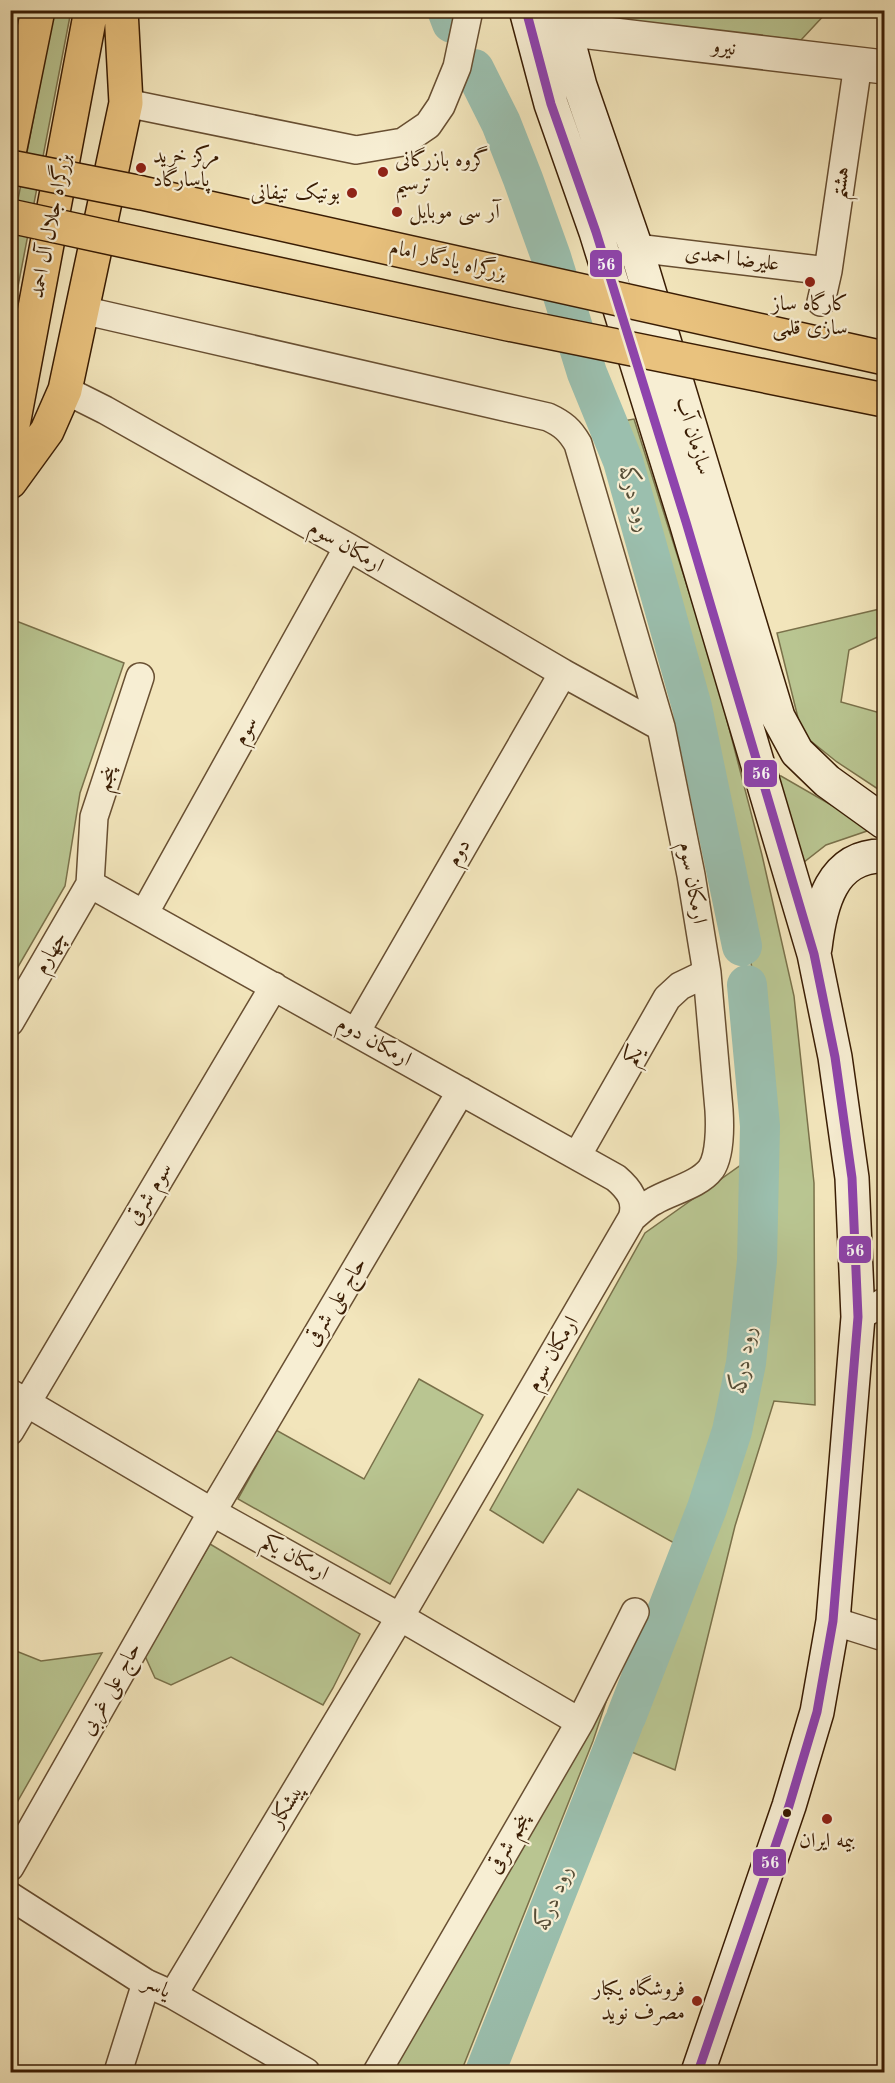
<svg xmlns="http://www.w3.org/2000/svg" width="895" height="2083" viewBox="0 0 895 2083" font-family="'Old Standard TT',Amiri,serif">
	<style>
		.green { fill: #b9c591; stroke: #7a714a; stroke-width: 1.5 }
		.lines { fill: none; stroke-linecap: round; stroke-linejoin: round }
		.river { stroke: #9bbfae; stroke-width: 40 }
		.minor-casing { stroke: #684f32; stroke-width: 30 }
		.tertiary-casing { stroke: #684f32; stroke-width: 36 }
		.secondary-casing { stroke: #3a1d04; stroke-width: 36 }
		.trunk-casing { stroke: #3a1d04; stroke-width: 36 }
		.minor { stroke: #f7eed3; stroke-width: 27 }
		.tertiary { stroke: #f7eed3; stroke-width: 33 }
		.secondary { stroke: #f7eed3; stroke-width: 33 }
		.trunk { stroke: #e9c27e; stroke-width: 33 }
		.trunk-bridge-casing { stroke: #3a1d04; stroke-width: 36; stroke-linecap: butt }
		.trunk-bridge { stroke: #e9c27e; stroke-width: 33 }
		.bus-1-casing { stroke: #f7eed3; stroke-width: 14 }
		.bus-1 { stroke: #8e44ad; stroke-width: 9 }
		.poi-dot { fill: #8f2418; stroke: #f7eed3; stroke-width: 2 }
		.bus-dot { fill: #3a1d04; stroke: #f7eed3; stroke-width: 2 }
		.labels { text-anchor: middle; dominant-baseline: central; stroke-width: 4.5; stroke-linejoin: round; paint-order: stroke }
		.street-label { font-size: 21px; fill: #3a1d04; stroke: #f7eed3 }
		.poi-label { font-size: 21px; fill: #3a1d04; stroke: #f7eed3; text-anchor: start }
		.water-label { font-size: 22px; font-style: italic; fill: #574e37; stroke: #f7eed3 }
		.line-badge { stroke: #f7eed3; stroke-width: 2 }
		.badge-label { font-size: 16px; text-anchor: middle; font-weight: bold; fill: #fff }
	</style>
	<rect width="100%" height="100%" fill="#f2e5bb"/>
	<filter id="stains"><feTurbulence type="fractalNoise" baseFrequency=".00333" numOctaves="4"/><feColorMatrix values="0 0 0 0 .2 0 0 0 0 .09 0 0 0 0 .02 0 0 0 .5 -.17"/></filter>
	<radialGradient id="worn" r=".72"><stop offset=".6" stop-color="#630" stop-opacity="0"/><stop offset="1" stop-color="#630" stop-opacity=".3"/></radialGradient>
	<path class="green" d="M 11,11 L 22,11 L 11,58 Z
		M 54,11 L 71,11 L 10,328 L 11,236 Z
		M 585,11 L 828,11 L 801,40 L 586,18 Z
		M 634,419 L 715,674 L 762,855 L 794,996 L 814,1183 L 815,1405 L 774,1401 L 735,1526 L 675,1770 L 622,1748 L 736,1443 L 769,1246 L 766,1057 L 738,881 L 706,716 L 617,422 Z
		M 884,608 L 884,635 L 882,635 L 849,650 L 841,702 L 884,714 L 884,793 L 837,762 L 802,734 L 777,633 Z
		M 11,619 L 124,663 L 80,793 L 65,886 L 11,979 Z
		M 773,775 L 781,776 L 873,829 L 826,845 L 799,866 Z
		M 748,1160 L 749,1220 L 745,1283 L 722,1425 L 674,1543 L 578,1489 L 543,1543 L 490,1510 L 645,1233 Z
		M 419,1379 L 483,1415 L 390,1584 L 238,1499 L 276,1430 L 364,1479 Z
		M 210,1544 L 360,1634 L 333,1688 L 323,1705 L 231,1657 L 171,1685 L 155,1678 L 145,1656 Z
		M 11,1649 L 41,1661 L 102,1653 L 11,1813 Z
		M 623,1651 L 593,1741 L 461,2072 L 391,2072 Z"/>
	<g class="lines">
		<path class="river" d="M 447,10 L 452,23
			M 474,69 L 501,123 L 523,179 L 551,257 L 587,373 L 623,461 L 692,707 L 742,946
			M 626,1717 L 707,1508 L 732,1431 L 746,1363 L 757,1261 L 760,1126 L 747,985
			M 485,2072 L 623,1724"/>
		<defs>
			<path id="minor" d="M 126,103 L 356,150 L 403,142 L 428,125 L 441,106 L 457,67 L 469,10
				M 636,248 L 828,271
				M 821,302 L 828,271 L 858,64
				M 82,310 L 548,417 C 563,424 570,430 578,444 L 661,727 L 691,875 L 707,973 L 719,1110 C 720,1126 720,1156 711,1169 C 699,1185 671,1191 654,1201 C 646,1205 639,1212 632,1218 L 400,1617 L 173,1995
				M 65,390 L 105,410 L 348,547 L 563,673 L 661,727
				M 90,884 L 616,1178 C 629,1189 638,1201 632,1218
				M 144,914 L 348,547
				M 10,1022 L 90,884 L 94,817 L 140,677
				M 356,1032 L 563,673
				M 577,1156 L 667,998 L 680,986 L 707,973
				M 858,1317 L 884,1302
				M 10,1393 L 212,1512 L 400,1617 L 580,1722
				M 10,1431 L 274,986
				M 833,1621 L 884,1637
				M 10,1867 L 212,1512 L 461,1091
				M 10,1896 L 146,1983 L 173,1995 L 306,2072
				M 118,2072 L 146,1983
				M 377,2072 L 580,1722 L 635,1612"/>
			<path id="tertiary" d="M 564,29 L 884,67"/>
			<path id="secondary" d="M 526,10 L 551,104 L 596,232 L 686,522 L 814,954 L 835,1057 L 852,1178 L 858,1317 L 833,1621 L 817,1712 L 789,1806 L 698,2072
				M 560,10 L 580,86 L 636,248 L 778,717 L 797,752 L 827,781 L 884,822
				M 815,948 C 820,906 831,855 884,856"/>
			<path id="trunk" d="M 10,148 L 38,10
				M 10,441 L 91,10
				M 10,482 L 47,431 L 65,390 L 126,103 L 121,10"/>
		</defs>
		<use href="#minor" class="minor-casing"/>
		<use href="#tertiary" class="tertiary-casing"/>
		<use href="#secondary" class="secondary-casing"/>
		<use href="#trunk" class="trunk-casing"/>
		<use href="#minor" class="minor"/>
		<use href="#tertiary" class="tertiary"/>
		<use href="#secondary" class="secondary"/>
		<use href="#trunk" class="trunk"/>
		<defs>
			<path id="trunk-bridge" d="M 10,167 L 142,193 L 884,358
				M 10,216 L 508,324 L 884,400"/>
		</defs>
		<use href="#trunk-bridge" class="trunk-bridge-casing"/>
		<use href="#trunk-bridge" class="trunk-bridge"/>
		<defs>
			<path id="bus-1" d="M 526,10 L 551,104 L 596,232 L 686,522 L 814,954 L 835,1057 L 852,1178 L 858,1317 L 833,1621 L 817,1712 L 789,1806 L 698,2072"/>
		</defs>
		<use href="#bus-1" class="bus-1-casing"/>
		<use href="#bus-1" class="bus-1"/>
	</g>
	<g class="poi-dot">
		<circle cx="141" cy="168" r="6"/>
		<circle cx="383" cy="172" r="6"/>
		<circle cx="352" cy="193" r="6"/>
		<circle cx="397" cy="212" r="6"/>
		<circle cx="810" cy="282" r="6"/>
		<circle cx="827" cy="1819" r="6"/>
		<circle cx="697" cy="2001" r="6"/>
	</g>
	<circle class="bus-dot" cx="787" cy="1813" r="5"/>
	<g class="labels">
		<g class="street-label">
			<text transform="translate(724 48) rotate(7)">نیرو</text>
			<text transform="translate(841 183) rotate(-82)">هشتم</text>
			<text transform="translate(51 226) rotate(-79)">بزرگراه جلال آل احمد</text>
			<text transform="translate(732 259) rotate(7)">علیرضا احمدی</text>
			<text transform="translate(448 261) rotate(13)">بزرگراه یادگار امام</text>
			<text transform="translate(693 436) rotate(73)">سازمان آب</text>
			<text transform="translate(346 547) rotate(30)">ارمکان سوم</text>
			<text transform="translate(246 731) rotate(-61)">سوم</text>
			<text transform="translate(107 779) rotate(-72)">پنجم</text>
			<text transform="translate(459 853) rotate(-60)">دوم</text>
			<text transform="translate(692 883) rotate(80)">ارمکان سوم</text>
			<text transform="translate(51 953) rotate(-60)">چهارم</text>
			<text transform="translate(374 1042) rotate(29)">ارمکان دوم</text>
			<text transform="translate(634 1056) rotate(-61)">یکم</text>
			<text transform="translate(150 1194) rotate(-59)">سوم شرقی</text>
			<text transform="translate(336 1302) rotate(-59)">حاج علی شرقی</text>
			<text transform="translate(553 1354) rotate(-60)">ارمکان سوم</text>
			<text transform="translate(295 1558) rotate(29)">ارمکان یکم</text>
			<text transform="translate(111 1689) rotate(-61)">حاج علی غربی</text>
			<text transform="translate(287 1806) rotate(-59)">پیشکار</text>
			<text transform="translate(509 1844) rotate(-60)">پنجم شرقی</text>
			<text transform="translate(157 1987) rotate(27)">یاسر</text>
		</g>
		<g class="poi-label">
			<text x="153" y="156">مرکز خرید<tspan x="153" dy="24">پاسارگاد</tspan></text>
			<text x="395" y="160">گروه بازرگانی<tspan x="395" dy="24">ترسیم</tspan></text>
			<text x="340" y="193" text-anchor="end">بوتیک تیفانی</text>
			<text x="409" y="212">آر سی موبایل</text>
			<text x="810" y="304" text-anchor="middle">کارگاه ساز<tspan x="810" dy="24">سازی قلمی</tspan></text>
			<text x="827" y="1841" text-anchor="middle">بیمه ایران</text>
			<text x="685" y="1989" text-anchor="end">فروشگاه یکبار<tspan x="685" dy="24">مصرف نوید</tspan></text>
		</g>
		<g class="water-label">
			<text transform="translate(634 499) rotate(74)">رود درکه</text>
			<text transform="translate(744 1360) rotate(-81)">رود درکه</text>
			<text transform="translate(554 1898) rotate(-68)">رود درکه</text>
		</g>
	</g>
	<g class="line-badge">
		<rect x="589" y="249" width="34" height="29" rx="6" fill="#8e44ad"/>
		<rect x="743" y="759" width="35" height="29" rx="6" fill="#8e44ad"/>
		<rect x="838" y="1235" width="34" height="29" rx="6" fill="#8e44ad"/>
		<rect x="752" y="1848" width="35" height="29" rx="6" fill="#8e44ad"/>
	</g>
	<g class="badge-label">
		<text x="606" y="270">56</text>
		<text x="761" y="779">56</text>
		<text x="855" y="1256">56</text>
		<text x="770" y="1868">56</text>
	</g>
	<rect width="895" height="2083" fill="none" stroke="#f2e5bb" stroke-width="36"/>
	<rect x="12" y="12" width="871" height="2059" fill="none" stroke="#3a1d04" stroke-width="3"/>
	<rect x="18" y="18" width="859" height="2047" fill="none" stroke="#3a1d04" stroke-width="1.5"/>
	<rect width="100%" height="100%" filter="url(#stains)"/>
	<rect width="100%" height="100%" fill="url(#worn)"/>
</svg>
